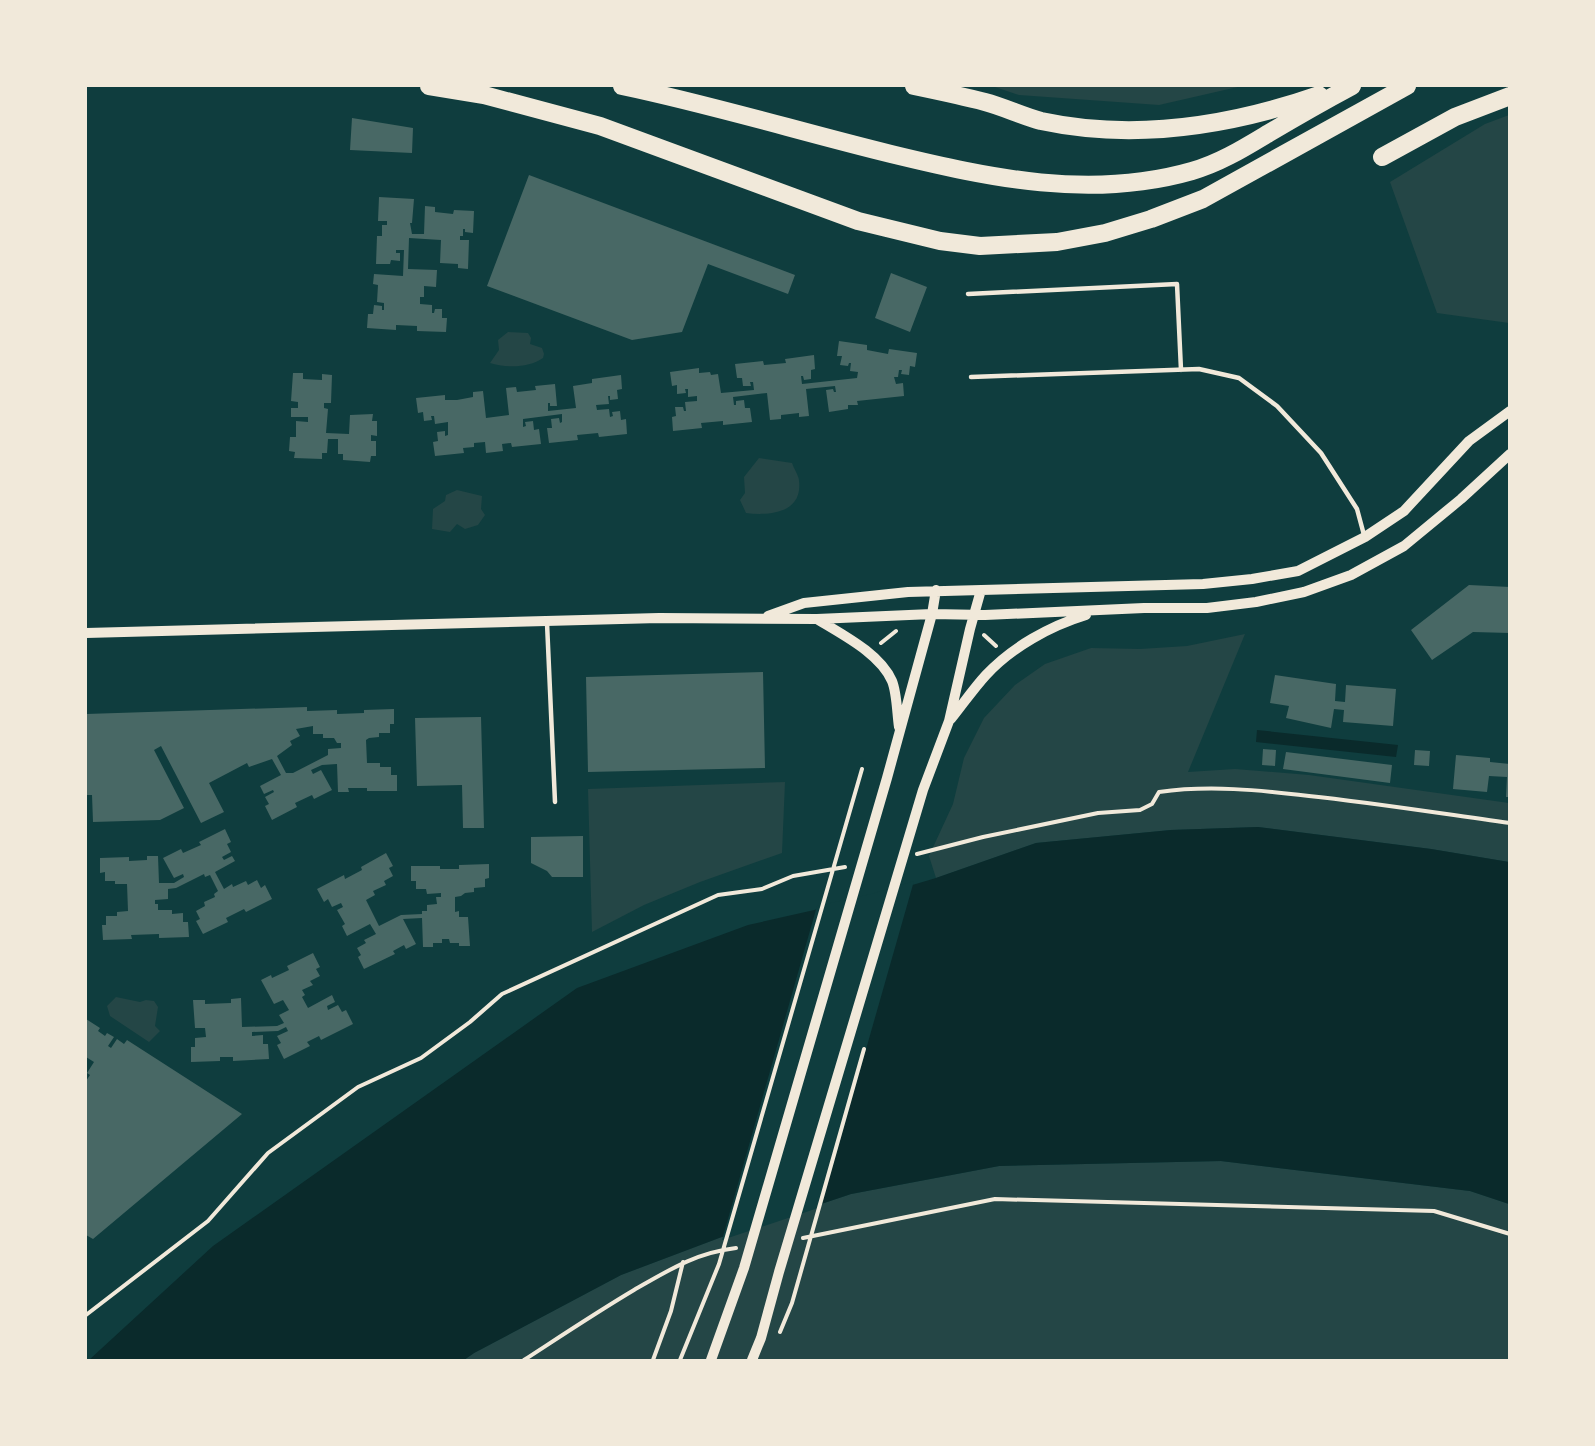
<svg xmlns="http://www.w3.org/2000/svg" width="1595" height="1446" viewBox="0 0 1595 1446" font-family="'Noto Serif',serif">
	<style>
		.green { fill: #244646 }
		.water { fill: #0a2a2b }
		.pier { fill: #0f3d3e }
		.building { fill: #486865; fill-rule: evenodd }
		.lines { fill: none; stroke-linecap: round; stroke-linejoin: round }
		.path { stroke: #f1e9da; stroke-width: 4 }
		.service { stroke: #f1e9da; stroke-width: 4.5 }
		.tertiary { stroke: #f1e9da; stroke-width: 10 }
		.motorway { stroke: #f1e9da; stroke-width: 18 }
	</style>
	<rect width="100%" height="100%" fill="#0f3d3e"/>
	<path class="green" d="M 992,86 L 1242,86 L 1159,105 L 1019,95 Z
		M 1509,115 L 1509,323 L 1437,313 L 1390,182 L 1485,124 Z
		M 508,332 L 528,333 L 531,338 L 530,344 L 542,348 L 544,354 L 543,358 C 529,368 506,368 490,363 L 499,350 L 498,340 Z
		M 759,458 L 792,463 C 794,469 799,476 799,481 C 803,513 769,516 746,513 L 740,500 L 745,493 L 744,477 Z
		M 457,490 L 482,496 L 481,509 L 485,515 L 478,525 L 465,529 L 457,524 L 450,532 L 432,529 L 433,509 L 445,501 L 446,495 Z
		M 1245,634 L 1188,772 L 1235,769 L 1309,775 L 1509,803 L 1509,862 L 1431,849 L 1258,827 L 1171,830 L 1036,843 L 936,878 L 929,856 L 953,804 L 964,758 L 984,718 L 1015,685 L 1045,664 L 1091,648 L 1140,649 L 1187,646 Z
		M 785,782 L 782,853 L 700,882 L 644,905 L 592,932 L 588,789 Z
		M 116,997 L 140,1002 L 146,1000 L 154,1001 L 158,1007 L 155,1026 L 160,1031 L 149,1042 L 110,1016 L 107,1006 Z
		M 1221,1161 L 1470,1191 L 1509,1204 L 1509,1360 L 464,1360 L 474,1353 L 621,1275 L 719,1238 L 851,1194 L 999,1166 Z"/>
	<path class="water" d="M 1257,730 L 1398,745 L 1396,757 L 1256,742 Z
		M 1258,827 L 1431,849 L 1509,862 L 1509,1204 L 1470,1191 L 1221,1161 L 999,1166 L 851,1194 L 719,1238 L 621,1275 L 474,1353 L 464,1360 L 89,1360 L 213,1246 L 577,988 L 748,925 L 872,897 L 936,878 L 1036,843 L 1171,830 Z"/>
	<path class="pier" d="M 914,881 L 821,1207 L 722,1240 L 817,906 L 871,894 Z"/>
	<path class="building" d="M 352,118 L 413,128 L 412,153 L 350,150 Z
		M 529,175 L 795,275 L 788,294 L 708,264 L 682,332 L 632,340 L 487,286 Z
		M 379,197 L 414,199 L 412,223 L 410,223 L 412,234 L 424,234 L 425,206 L 435,207 L 435,212 L 453,214 L 454,210 L 474,211 L 473,233 L 465,232 L 465,229 L 463,229 L 463,236 L 460,236 L 460,240 L 469,240 L 468,269 L 458,268 L 458,264 L 440,263 L 441,240 L 409,238 L 408,269 L 437,270 L 436,287 L 424,286 L 424,297 L 420,297 L 420,304 L 432,305 L 432,313 L 434,313 L 435,309 L 442,309 L 442,318 L 447,318 L 446,332 L 417,331 L 417,326 L 396,325 L 396,330 L 367,328 L 368,314 L 373,314 L 374,305 L 382,306 L 382,310 L 384,310 L 384,303 L 377,302 L 378,285 L 373,284 L 374,274 L 403,276 L 404,250 L 396,250 L 396,253 L 400,253 L 400,261 L 391,260 L 390,264 L 376,264 L 377,236 L 382,236 L 382,225 L 387,225 L 387,221 L 378,221 Z
		M 891,273 L 927,287 L 910,332 L 875,318 Z
		M 839,341 L 867,345 L 867,350 L 888,354 L 889,349 L 917,353 L 915,367 L 910,366 L 909,375 L 901,374 L 902,370 L 899,370 L 898,377 L 894,377 L 896,384 L 903,383 L 904,396 L 857,401 L 858,405 L 848,405 L 848,409 L 829,412 L 826,390 L 833,389 L 834,392 L 836,392 L 835,386 L 806,389 L 809,416 L 799,417 L 799,413 L 781,415 L 781,419 L 770,420 L 767,393 L 733,397 L 734,405 L 736,405 L 736,401 L 744,400 L 745,408 L 750,408 L 752,422 L 723,425 L 723,421 L 701,423 L 702,428 L 673,431 L 672,417 L 676,416 L 675,407 L 683,407 L 684,411 L 686,411 L 685,402 L 697,401 L 697,396 L 688,397 L 688,389 L 685,389 L 686,393 L 677,394 L 677,385 L 672,386 L 670,372 L 699,368 L 699,373 L 710,372 L 711,375 L 718,374 L 721,393 L 754,390 L 753,382 L 750,382 L 751,386 L 743,386 L 742,378 L 737,378 L 735,364 L 763,361 L 764,365 L 786,363 L 785,359 L 814,355 L 815,369 L 811,370 L 811,379 L 804,380 L 803,376 L 801,376 L 802,384 L 857,378 L 858,372 L 850,371 L 851,363 L 849,363 L 848,366 L 840,365 L 842,356 L 837,356 Z
		M 293,373 L 303,373 L 303,379 L 322,380 L 322,374 L 332,375 L 331,403 L 324,403 L 324,408 L 328,409 L 326,433 L 349,434 L 350,415 L 373,414 L 372,421 L 377,421 L 377,436 L 371,435 L 371,441 L 376,441 L 376,456 L 371,456 L 370,462 L 343,460 L 343,454 L 338,454 L 338,439 L 328,439 L 327,453 L 322,453 L 322,459 L 294,458 L 295,452 L 289,451 L 290,437 L 296,437 L 296,421 L 308,422 L 308,417 L 291,417 L 291,408 L 298,408 L 298,402 L 291,401 Z
		M 621,375 L 622,389 L 617,390 L 618,399 L 610,400 L 610,396 L 608,396 L 609,404 L 596,405 L 597,410 L 609,409 L 610,417 L 613,416 L 612,412 L 620,411 L 621,420 L 626,419 L 627,434 L 599,437 L 598,433 L 577,435 L 578,440 L 549,443 L 547,428 L 552,428 L 551,419 L 559,418 L 560,423 L 562,422 L 562,414 L 523,419 L 523,427 L 526,426 L 525,422 L 533,421 L 534,430 L 539,429 L 541,444 L 512,447 L 511,443 L 502,444 L 503,451 L 486,453 L 485,442 L 474,443 L 474,447 L 463,448 L 464,453 L 435,456 L 433,442 L 438,441 L 437,432 L 445,431 L 445,436 L 448,435 L 448,422 L 435,424 L 434,416 L 431,416 L 432,420 L 424,421 L 423,412 L 418,413 L 416,398 L 445,395 L 445,400 L 457,400 L 473,397 L 473,392 L 483,391 L 486,418 L 509,415 L 506,388 L 516,387 L 517,392 L 536,390 L 535,386 L 555,384 L 557,406 L 550,406 L 550,403 L 548,403 L 548,411 L 576,408 L 573,386 L 592,383 L 592,379 Z
		M 1469,585 L 1510,587 L 1510,633 L 1473,632 L 1432,660 L 1411,630 Z
		M 763,672 L 765,768 L 588,772 L 586,677 Z
		M 1275,675 L 1336,684 L 1335,701 L 1345,702 L 1346,685 L 1396,689 L 1393,726 L 1343,722 L 1344,710 L 1334,709 L 1331,728 L 1286,718 L 1289,706 L 1270,703 Z
		M 307,707 L 307,711 L 337,710 L 337,714 L 364,713 L 364,710 L 394,709 L 394,724 L 390,724 L 390,733 L 379,733 L 379,737 L 369,738 L 366,740 L 367,763 L 380,763 L 380,767 L 391,767 L 391,775 L 397,775 L 397,791 L 367,791 L 367,788 L 348,788 L 349,792 L 338,792 L 337,764 L 322,765 L 311,770 L 313,774 L 321,770 L 332,790 L 314,799 L 312,795 L 295,803 L 297,807 L 272,820 L 265,806 L 269,804 L 265,797 L 274,792 L 273,790 L 264,794 L 260,786 L 281,775 L 272,759 L 249,767 L 247,763 L 209,783 L 224,812 L 201,823 L 161,746 L 154,750 L 184,808 L 160,820 L 93,822 L 92,795 L 86,795 L 86,714 ZM 313,726 L 313,734 L 323,734 L 323,738 L 334,738 L 337,743 L 341,743 L 341,748 L 328,749 L 328,755 L 293,773 L 286,773 L 277,756 L 292,745 L 290,741 L 300,736 L 296,729 Z
		M 481,717 L 484,828 L 463,828 L 462,785 L 417,786 L 415,718 Z
		M 1263,749 L 1276,750 L 1275,766 L 1262,765 Z
		M 1415,750 L 1430,751 L 1429,766 L 1414,765 Z
		M 1286,752 L 1392,765 L 1390,783 L 1283,769 Z
		M 1456,755 L 1490,758 L 1490,762 L 1510,764 L 1510,797 L 1506,797 L 1507,777 L 1489,776 L 1487,792 L 1453,789 Z
		M 225,829 L 231,842 L 227,844 L 231,852 L 222,857 L 224,860 L 232,856 L 235,861 L 215,872 L 224,889 L 232,884 L 233,887 L 246,881 L 248,885 L 257,880 L 261,888 L 265,885 L 272,899 L 246,912 L 244,909 L 226,918 L 228,922 L 203,934 L 196,921 L 200,919 L 196,911 L 205,906 L 204,902 L 215,897 L 214,894 L 218,891 L 210,875 L 205,877 L 204,874 L 176,888 L 168,889 L 168,899 L 155,900 L 155,904 L 158,904 L 158,910 L 172,910 L 172,914 L 183,913 L 183,922 L 188,922 L 189,937 L 159,938 L 159,934 L 131,935 L 132,939 L 103,940 L 102,925 L 106,925 L 106,916 L 117,916 L 117,912 L 128,911 L 127,884 L 115,884 L 115,881 L 105,881 L 105,872 L 100,873 L 100,858 L 129,857 L 129,861 L 147,860 L 147,856 L 158,856 L 159,883 L 174,883 L 184,877 L 183,874 L 174,878 L 163,858 L 181,849 L 183,853 L 201,845 L 199,842 Z
		M 583,836 L 583,877 L 552,877 L 547,871 L 531,863 L 531,837 Z
		M 386,853 L 393,866 L 389,868 L 393,876 L 384,881 L 386,885 L 373,891 L 375,895 L 366,900 L 379,926 L 401,915 L 422,914 L 422,911 L 427,911 L 427,905 L 437,904 L 436,897 L 441,897 L 441,893 L 427,894 L 426,889 L 416,889 L 416,881 L 411,881 L 411,866 L 440,866 L 440,869 L 459,869 L 459,865 L 489,864 L 489,878 L 485,879 L 485,887 L 474,888 L 474,892 L 465,893 L 461,896 L 455,897 L 455,912 L 459,911 L 459,917 L 468,917 L 470,946 L 459,946 L 459,943 L 450,943 L 449,939 L 442,939 L 442,943 L 433,943 L 433,947 L 423,947 L 422,918 L 403,919 L 416,944 L 406,949 L 404,945 L 393,951 L 395,954 L 364,969 L 358,957 L 361,955 L 357,948 L 366,943 L 364,940 L 376,934 L 370,924 L 347,936 L 342,926 L 345,924 L 337,910 L 343,907 L 341,903 L 332,907 L 328,899 L 324,902 L 317,889 L 344,875 L 345,879 L 362,870 L 361,867 Z
		M 313,953 L 320,967 L 316,969 L 320,976 L 310,981 L 313,985 L 302,990 L 305,995 L 302,997 L 308,1008 L 332,995 L 335,1002 L 327,1006 L 328,1010 L 338,1005 L 342,1012 L 346,1010 L 353,1024 L 321,1040 L 319,1036 L 307,1042 L 310,1046 L 284,1059 L 277,1045 L 281,1043 L 277,1036 L 288,1031 L 286,1027 L 278,1031 L 252,1032 L 252,1036 L 263,1035 L 263,1044 L 268,1044 L 269,1059 L 233,1061 L 233,1057 L 220,1057 L 220,1061 L 191,1062 L 191,1047 L 195,1047 L 195,1038 L 206,1037 L 205,1028 L 195,1028 L 193,1000 L 205,1000 L 205,1004 L 231,1003 L 231,999 L 241,998 L 242,1027 L 277,1026 L 284,1023 L 279,1015 L 289,1010 L 283,1000 L 274,1004 L 261,980 L 271,975 L 272,978 L 289,970 L 287,966 Z
		M 86,1019 L 100,1028 L 98,1031 L 105,1036 L 107,1033 L 114,1037 L 108,1046 L 111,1048 L 117,1039 L 124,1044 L 127,1040 L 242,1114 L 93,1239 L 86,1235 L 86,1081 L 90,1075 L 87,1073 L 94,1062 L 86,1057 Z"/>
	<g class="lines">
		<path class="path" d="M 984,635 L 996,646
			M 881,643 L 896,631
			M 917,854 L 983,837 L 1098,813 L 1140,810 L 1152,804 L 1159,792 C 1209,785 1259,790 1309,796 C 1376,803 1443,814 1510,823
			M 803,1238 L 995,1199 L 1434,1211 L 1510,1234
			M 86,1315 L 208,1221 L 268,1153 L 358,1087 L 421,1058 L 470,1022 L 502,994 L 718,895 L 762,889 L 793,876 L 845,867
			M 780,1332 L 792,1303 L 864,1049
			M 524,1360 C 561,1336 597,1312 634,1290 C 669,1270 695,1253 736,1248
			M 653,1360 L 671,1311 L 683,1262
			M 680,1360 L 719,1264 L 862,769"/>
		<path class="service" d="M 968,294 L 1177,284 L 1181,370
			M 971,377 L 1199,369 L 1239,378 L 1277,406 L 1321,453 L 1357,509 L 1364,535
			M 547,623 L 555,802"/>
		<path class="tertiary" d="M 768,616 L 804,603 L 908,592 L 1203,584 L 1252,579 L 1298,571 L 1365,537 L 1404,511 L 1469,441 L 1510,411
			M 817,619 C 841,634 880,653 892,681 C 897,693 897,714 899,727
			M 86,633 L 659,618 L 817,619 L 932,614 L 985,615 L 1144,608 L 1207,608 L 1256,602 L 1304,592 L 1351,575 L 1404,546 L 1461,499 L 1510,454
			M 951,719 C 963,704 974,688 986,675 C 1012,647 1050,626 1086,615
			M 711,1360 L 744,1268 L 887,778 L 932,614 L 936,590
			M 752,1360 L 761,1338 L 779,1272 L 923,790 L 949,721 L 970,629 L 981,590"/>
		<path class="motorway" d="M 429,86 L 484,95 L 600,126 L 858,221 L 940,241 L 980,246 L 1057,242 L 1105,233 L 1151,219 L 1203,199 L 1407,86
			M 622,86 C 713,105 801,132 891,154 C 990,178 1091,200 1192,171 C 1220,163 1244,148 1269,133 C 1296,117 1324,101 1352,86
			M 914,86 C 938,91 962,96 985,102 C 1004,107 1022,116 1041,121 C 1134,141 1230,126 1319,95
			M 1382,157 L 1455,117 L 1510,96"/>
	</g>
	<rect width="1595" height="1446" fill="none" stroke="#f1e9da" stroke-width="174"/>
</svg>
